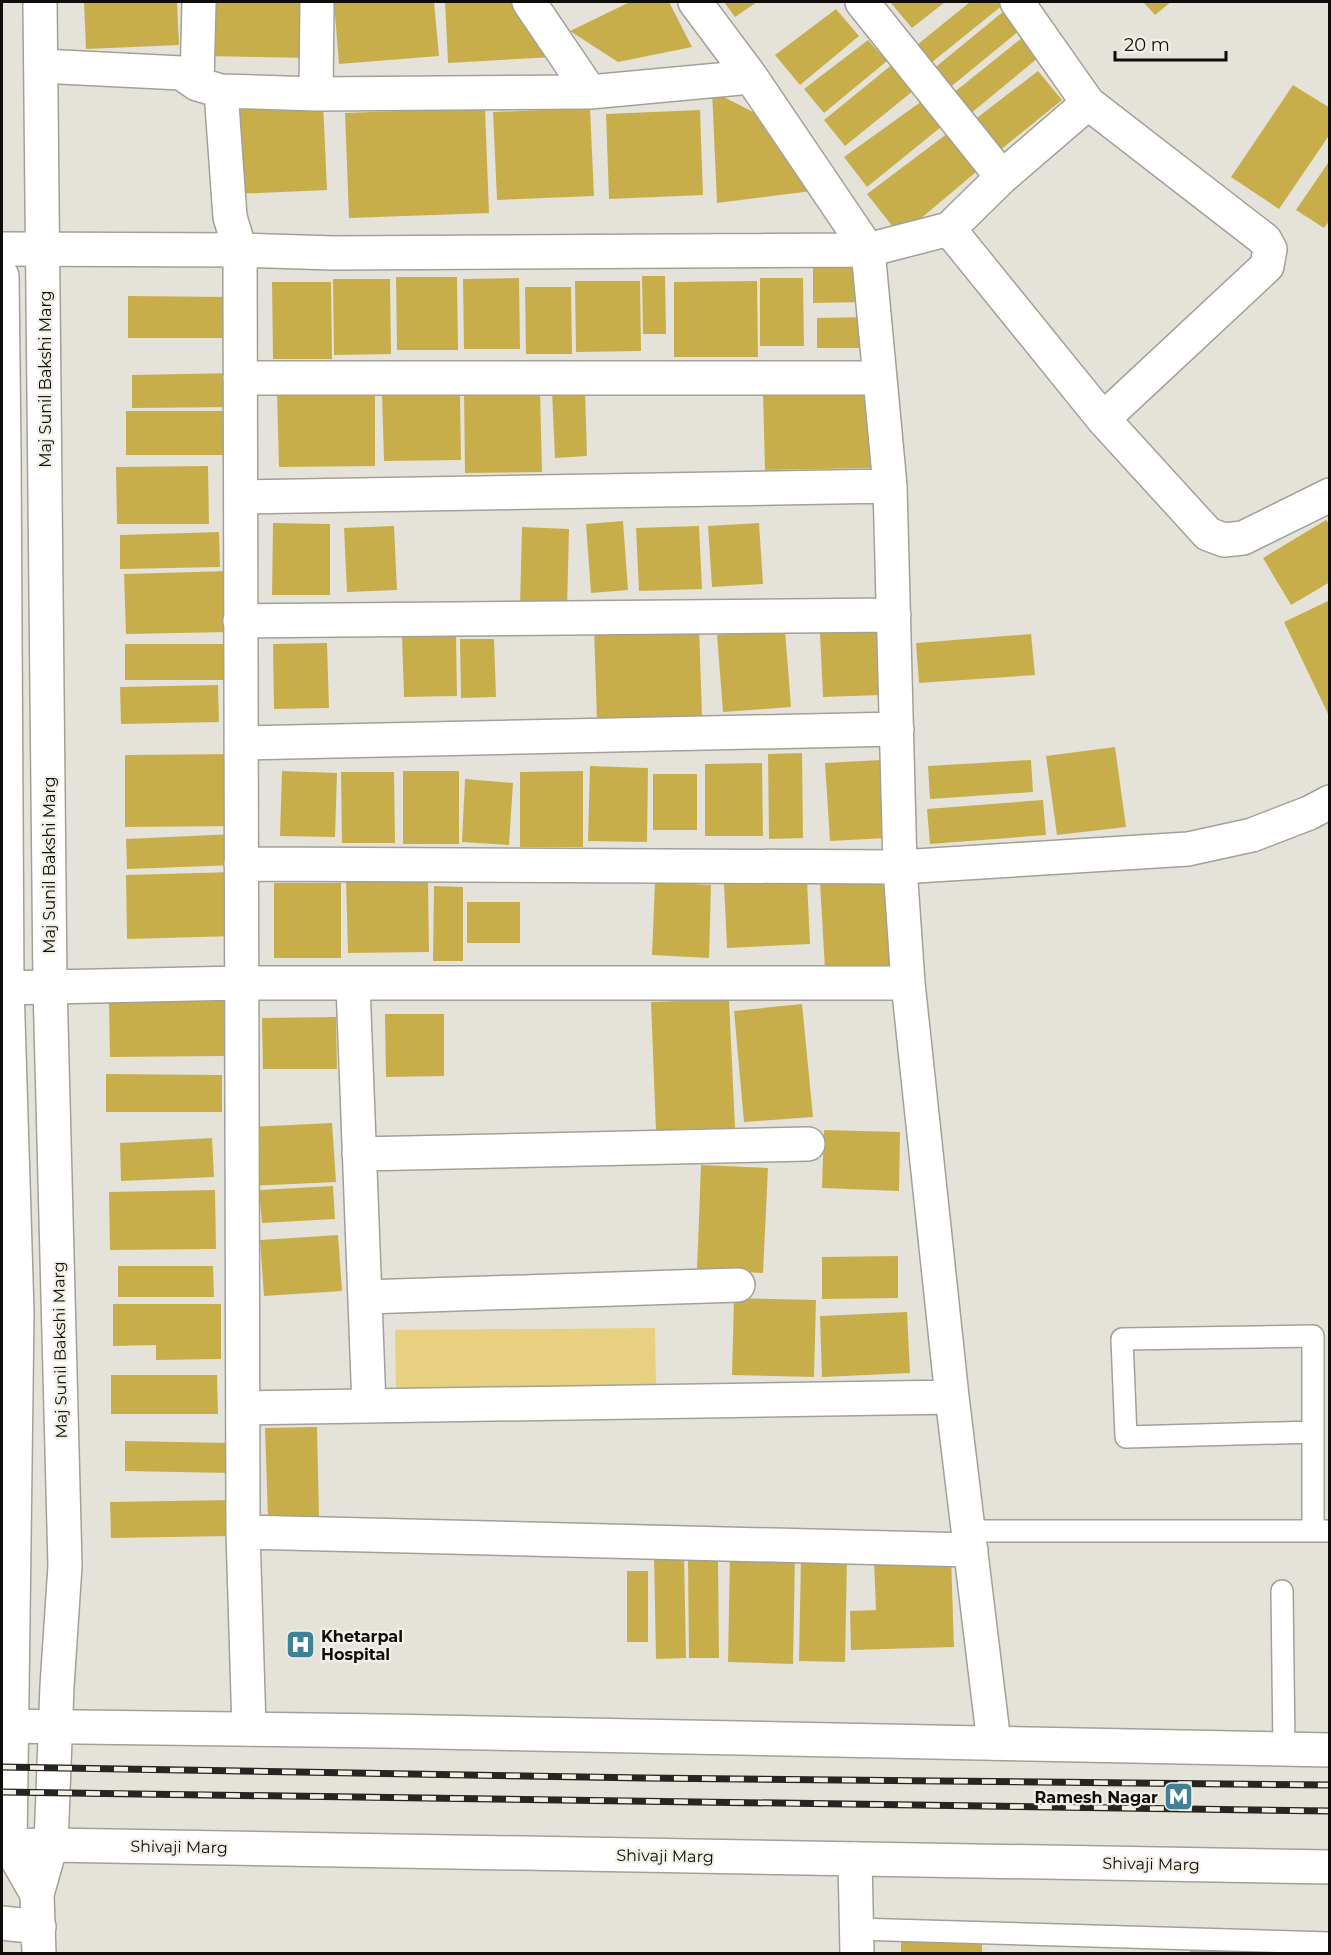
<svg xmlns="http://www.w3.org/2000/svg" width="1331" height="1955" viewBox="0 0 1331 1955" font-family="Montserrat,sans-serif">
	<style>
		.green { fill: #e7d180 }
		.building { fill: #c8ae4b }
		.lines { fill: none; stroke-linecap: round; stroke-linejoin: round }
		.service-casing { stroke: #a3a097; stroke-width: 24 }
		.minor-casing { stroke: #a3a097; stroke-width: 36 }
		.tertiary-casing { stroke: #a3a097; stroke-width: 36 }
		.secondary-casing { stroke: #a3a097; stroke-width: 36 }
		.service { stroke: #fff; stroke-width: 21 }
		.minor { stroke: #fff; stroke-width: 33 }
		.tertiary { stroke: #fff; stroke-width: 33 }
		.secondary { stroke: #fff; stroke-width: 33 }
		.rail-casing { stroke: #262521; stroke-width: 7 }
		.rail { stroke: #f2f0e6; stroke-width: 4.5; stroke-dasharray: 14; stroke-linecap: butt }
		.labels { text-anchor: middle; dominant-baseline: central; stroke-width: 4.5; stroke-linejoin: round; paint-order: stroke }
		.street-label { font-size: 16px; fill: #0e0d0a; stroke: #f2f0e6 }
		.poi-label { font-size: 16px; font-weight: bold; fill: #0e0d0a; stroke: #f2f0e6; text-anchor: start }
	</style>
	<rect width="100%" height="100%" fill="#e5e3d9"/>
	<path class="green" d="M 655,1328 L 656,1389 L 396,1392 L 395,1330 Z"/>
	<path class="building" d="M 84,2 L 177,2 L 179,45 L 86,49 Z
		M 206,2 L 311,2 L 310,58 L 205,56 Z
		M 334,2 L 434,2 L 439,56 L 339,64 Z
		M 445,2 L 515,2 L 554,57 L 448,63 Z
		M 630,2 L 669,2 L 692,47 L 618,62 L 570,31 Z
		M 724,2 L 757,2 L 735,17 Z
		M 890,2 L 945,2 L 912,28 Z
		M 970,2 L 1002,2 L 1004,4 L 926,67 L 912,49 Z
		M 1143,2 L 1171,2 L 1155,15 Z
		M 836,9 L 859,36 L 800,85 L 775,55 Z
		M 1004,11 L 1020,30 L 948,89 L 932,70 Z
		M 1028,33 L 1044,53 L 964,119 L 947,98 Z
		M 868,40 L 887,61 L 824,113 L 804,89 Z
		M 894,63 L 913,91 L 845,146 L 824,120 Z
		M 1038,71 L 1062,100 L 994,155 L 969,124 Z
		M 1293,85 L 1330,108 L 1330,134 L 1279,209 L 1231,177 Z
		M 712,91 L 763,117 L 812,191 L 717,203 Z
		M 922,101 L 941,127 L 867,187 L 844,157 Z
		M 323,102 L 327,190 L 234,194 L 230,106 Z
		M 485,108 L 489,213 L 349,218 L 345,113 Z
		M 590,108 L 594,196 L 497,200 L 493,112 Z
		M 700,110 L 703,195 L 609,199 L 606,114 Z
		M 948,133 L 976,172 L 900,236 L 867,194 Z
		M 1330,160 L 1330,220 L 1324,228 L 1296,210 Z
		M 813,268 L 865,268 L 865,302 L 813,303 Z
		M 642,276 L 665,276 L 666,334 L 643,334 Z
		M 396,277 L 457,277 L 458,350 L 397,350 Z
		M 519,278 L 520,349 L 464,349 L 463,279 Z
		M 760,278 L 803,278 L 804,346 L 760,346 Z
		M 333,279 L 390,279 L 391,354 L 334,355 Z
		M 575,281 L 640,281 L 641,351 L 576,352 Z
		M 757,281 L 758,357 L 674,357 L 674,282 Z
		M 272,282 L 331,282 L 332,359 L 273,359 Z
		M 525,287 L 571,287 L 572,354 L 526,354 Z
		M 128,296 L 230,297 L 229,338 L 128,338 Z
		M 872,317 L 873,348 L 817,348 L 817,318 Z
		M 236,373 L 237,407 L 132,408 L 132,375 Z
		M 585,390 L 587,456 L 555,458 L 552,391 Z
		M 540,391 L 542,472 L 465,473 L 464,392 Z
		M 869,391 L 871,468 L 765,470 L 763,393 Z
		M 375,392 L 375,466 L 279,467 L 277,393 Z
		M 460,393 L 461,460 L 384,461 L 382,394 Z
		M 126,411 L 228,411 L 228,455 L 126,455 Z
		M 208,466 L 209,524 L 117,524 L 116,467 Z
		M 1326,520 L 1330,525 L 1330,582 L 1291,605 L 1263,558 Z
		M 623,521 L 628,590 L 591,593 L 586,524 Z
		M 273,523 L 330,524 L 330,595 L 272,595 Z
		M 759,523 L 763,584 L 712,587 L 708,526 Z
		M 394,526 L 397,590 L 347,592 L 344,528 Z
		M 699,526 L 702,589 L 639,591 L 636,528 Z
		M 522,527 L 569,529 L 567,609 L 520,607 Z
		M 219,532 L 220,567 L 120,569 L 120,535 Z
		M 229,571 L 230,632 L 126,634 L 124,574 Z
		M 1330,600 L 1330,718 L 1284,622 Z
		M 699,624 L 702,717 L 597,721 L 594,627 Z
		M 785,630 L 791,707 L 723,712 L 717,635 Z
		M 878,631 L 880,695 L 823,697 L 820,633 Z
		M 456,633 L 457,696 L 404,697 L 402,635 Z
		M 1031,634 L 1035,675 L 919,683 L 916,643 Z
		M 460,639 L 494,639 L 496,697 L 461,698 Z
		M 327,643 L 329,708 L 274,709 L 273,644 Z
		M 125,644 L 237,644 L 237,680 L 125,680 Z
		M 218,685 L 219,722 L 121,724 L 120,687 Z
		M 1115,747 L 1126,827 L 1057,835 L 1046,756 Z
		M 802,753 L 803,838 L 769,839 L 768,754 Z
		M 238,754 L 239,826 L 125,827 L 125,755 Z
		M 881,760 L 886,838 L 830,841 L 825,763 Z
		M 1031,760 L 1033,792 L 930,799 L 928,766 Z
		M 762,763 L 763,836 L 705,836 L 705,764 Z
		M 590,766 L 648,768 L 647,842 L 588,841 Z
		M 282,771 L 337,773 L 335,837 L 280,836 Z
		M 403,771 L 459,771 L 459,844 L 403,844 Z
		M 583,771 L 583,847 L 520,847 L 520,772 Z
		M 341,772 L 394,772 L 395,843 L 342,843 Z
		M 653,774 L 697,774 L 697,830 L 653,830 Z
		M 465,779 L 513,783 L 509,845 L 462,842 Z
		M 1043,800 L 1046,835 L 930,844 L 927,809 Z
		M 235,834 L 236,865 L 127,869 L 126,839 Z
		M 235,872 L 237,936 L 127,939 L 126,875 Z
		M 428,878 L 429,952 L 348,953 L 346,879 Z
		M 885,879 L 891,966 L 825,970 L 820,883 Z
		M 807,880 L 810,944 L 727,948 L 724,884 Z
		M 655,882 L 711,885 L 709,958 L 652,955 Z
		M 274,883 L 341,883 L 341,958 L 274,958 Z
		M 434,886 L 463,887 L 463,961 L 433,961 Z
		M 467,902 L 520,902 L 520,943 L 467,943 Z
		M 729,999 L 735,1128 L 656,1131 L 651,1002 Z
		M 224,1001 L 224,1056 L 110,1057 L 109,1002 Z
		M 802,1004 L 813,1117 L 744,1122 L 734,1011 Z
		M 385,1014 L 444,1014 L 444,1076 L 386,1077 Z
		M 336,1017 L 337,1069 L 263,1069 L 262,1018 Z
		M 106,1074 L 222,1075 L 222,1112 L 106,1112 Z
		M 332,1123 L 336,1182 L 250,1186 L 247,1127 Z
		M 824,1130 L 900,1132 L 899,1191 L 822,1188 Z
		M 212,1138 L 214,1177 L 121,1181 L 120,1143 Z
		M 701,1165 L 768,1168 L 763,1273 L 697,1270 Z
		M 333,1186 L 335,1219 L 262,1223 L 259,1190 Z
		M 215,1190 L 216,1249 L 110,1250 L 109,1192 Z
		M 338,1235 L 342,1291 L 264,1296 L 260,1240 Z
		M 898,1256 L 898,1298 L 822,1299 L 822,1257 Z
		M 118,1266 L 213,1266 L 214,1297 L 118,1297 Z
		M 734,1298 L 816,1300 L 814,1377 L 732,1375 Z
		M 113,1304 L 221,1304 L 221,1359 L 156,1360 L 156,1345 L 113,1346 Z
		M 907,1312 L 910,1373 L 822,1377 L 820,1316 Z
		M 111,1375 L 217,1375 L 218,1414 L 111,1414 Z
		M 317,1427 L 319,1517 L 268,1518 L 265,1428 Z
		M 125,1441 L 231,1443 L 230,1473 L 125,1471 Z
		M 230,1500 L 231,1536 L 111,1538 L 110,1502 Z
		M 684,1553 L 686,1658 L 656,1659 L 654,1554 Z
		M 730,1554 L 795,1555 L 793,1664 L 728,1662 Z
		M 801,1557 L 847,1558 L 845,1662 L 799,1661 Z
		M 951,1557 L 954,1647 L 851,1650 L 850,1611 L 876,1610 L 874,1559 Z
		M 688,1560 L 718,1560 L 719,1658 L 689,1658 Z
		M 627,1571 L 648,1571 L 648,1642 L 627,1642 Z
		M 901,1934 L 982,1936 L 982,1954 L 901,1954 Z
		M 1190,1950 L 1280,1951 L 1280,1954 L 1190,1954 Z"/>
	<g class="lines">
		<defs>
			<path id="service" d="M 1313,1432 L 1126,1437 L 1122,1339 L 1313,1336 L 1313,1531
				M 968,1531 L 1330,1531
				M 1282,1591 L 1284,1749
				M 856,1929 L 1330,1943"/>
			<path id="minor" d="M 529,2 L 590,92 L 751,77
				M 695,2 L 751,77 L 868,250 L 890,486 L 900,867 L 908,983 L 952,1397 L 994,1743
				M 862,2 L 1002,177
				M 1017,2 L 1088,103
				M 41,66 L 181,73 L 197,84 L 221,91 L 316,94 L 590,92
				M 197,84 L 199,2
				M 221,91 L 230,217 L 240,250 L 243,1532 L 249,1729
				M 316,94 L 317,2
				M 949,229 L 1002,177 L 1088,103 L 1265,240 L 1270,249 L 1267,266 L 1103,419
				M 2,249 L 240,250 L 333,253 L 868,250 L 949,229 L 1103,419 L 1208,534 L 1224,540 L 1243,538 L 1330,495
				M 240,378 L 880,378
				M 241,497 L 890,486
				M 240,621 L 894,615
				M 241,743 L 897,729
				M 241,864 L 900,867 L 1188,849 L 1252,835 L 1309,813 L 1330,802
				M 353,985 L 369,1406
				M 2,988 L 241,983 L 908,983
				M 359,1154 L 808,1144
				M 365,1297 L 738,1285
				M 244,1408 L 952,1397
				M 243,1532 L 971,1550
				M 855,1859 L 857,1954
				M 37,1894 L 39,1954
				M 2,1923 L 39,1927"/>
			<path id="tertiary" d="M 2,276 L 4,453 L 7,987 L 17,1312 L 10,1847 L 37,1894
				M 37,1894 L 51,1845 L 57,1686 L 65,1566 L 50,985 L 40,2"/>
			<path id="secondary" d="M 2,1726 L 385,1731 L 1330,1750
				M 2,1846 L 51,1845 L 1330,1867"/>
		</defs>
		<use href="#service" class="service-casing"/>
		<use href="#minor" class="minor-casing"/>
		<use href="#tertiary" class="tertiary-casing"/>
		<use href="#secondary" class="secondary-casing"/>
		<use href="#service" class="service"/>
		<use href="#minor" class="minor"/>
		<use href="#tertiary" class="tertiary"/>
		<use href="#secondary" class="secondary"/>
		<defs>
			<path id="rail" d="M 2,1767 L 644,1778 L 1330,1785
				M 2,1792 L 1330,1811"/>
		</defs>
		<use href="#rail" class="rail-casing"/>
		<use href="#rail" class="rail"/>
	</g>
	<defs>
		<symbol id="hospital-square" viewBox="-11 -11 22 22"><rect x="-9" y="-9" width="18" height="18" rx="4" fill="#418195" stroke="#f2f0e6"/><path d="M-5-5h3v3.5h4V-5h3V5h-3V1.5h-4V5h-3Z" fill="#fff"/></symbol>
		<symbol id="metro-square" viewBox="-11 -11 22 22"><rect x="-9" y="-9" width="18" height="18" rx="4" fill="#418195" stroke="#f2f0e6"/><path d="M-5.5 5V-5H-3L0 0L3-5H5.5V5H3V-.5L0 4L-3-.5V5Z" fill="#fff"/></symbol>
	</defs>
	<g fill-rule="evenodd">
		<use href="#hospital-square" x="284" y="1628" width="33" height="33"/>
		<use href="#metro-square" x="1162" y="1780" width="33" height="33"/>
	</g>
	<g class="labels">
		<g class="street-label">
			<text transform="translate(45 379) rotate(-90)">Maj Sunil Bakshi Marg</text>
			<text transform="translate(49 865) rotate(-90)">Maj Sunil Bakshi Marg</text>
			<text transform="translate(60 1350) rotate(-91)">Maj Sunil Bakshi Marg</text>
			<text transform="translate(179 1847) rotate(1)">Shivaji Marg</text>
			<text transform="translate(665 1856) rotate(1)">Shivaji Marg</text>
			<text transform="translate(1151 1864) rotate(1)">Shivaji Marg</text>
		</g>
		<g class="poi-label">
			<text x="321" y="1636">Khetarpal<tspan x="321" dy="18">Hospital</tspan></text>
			<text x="1158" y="1797" text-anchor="end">Ramesh Nagar</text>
		</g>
	</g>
	<rect width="1331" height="1955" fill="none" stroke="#0e0d0a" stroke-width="6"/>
	<path d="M1115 51v9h111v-9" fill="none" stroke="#0e0d0a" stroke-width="3"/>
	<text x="1124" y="51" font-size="18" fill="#0e0d0a" stroke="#f2f0e6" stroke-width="4.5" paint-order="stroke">20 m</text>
</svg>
